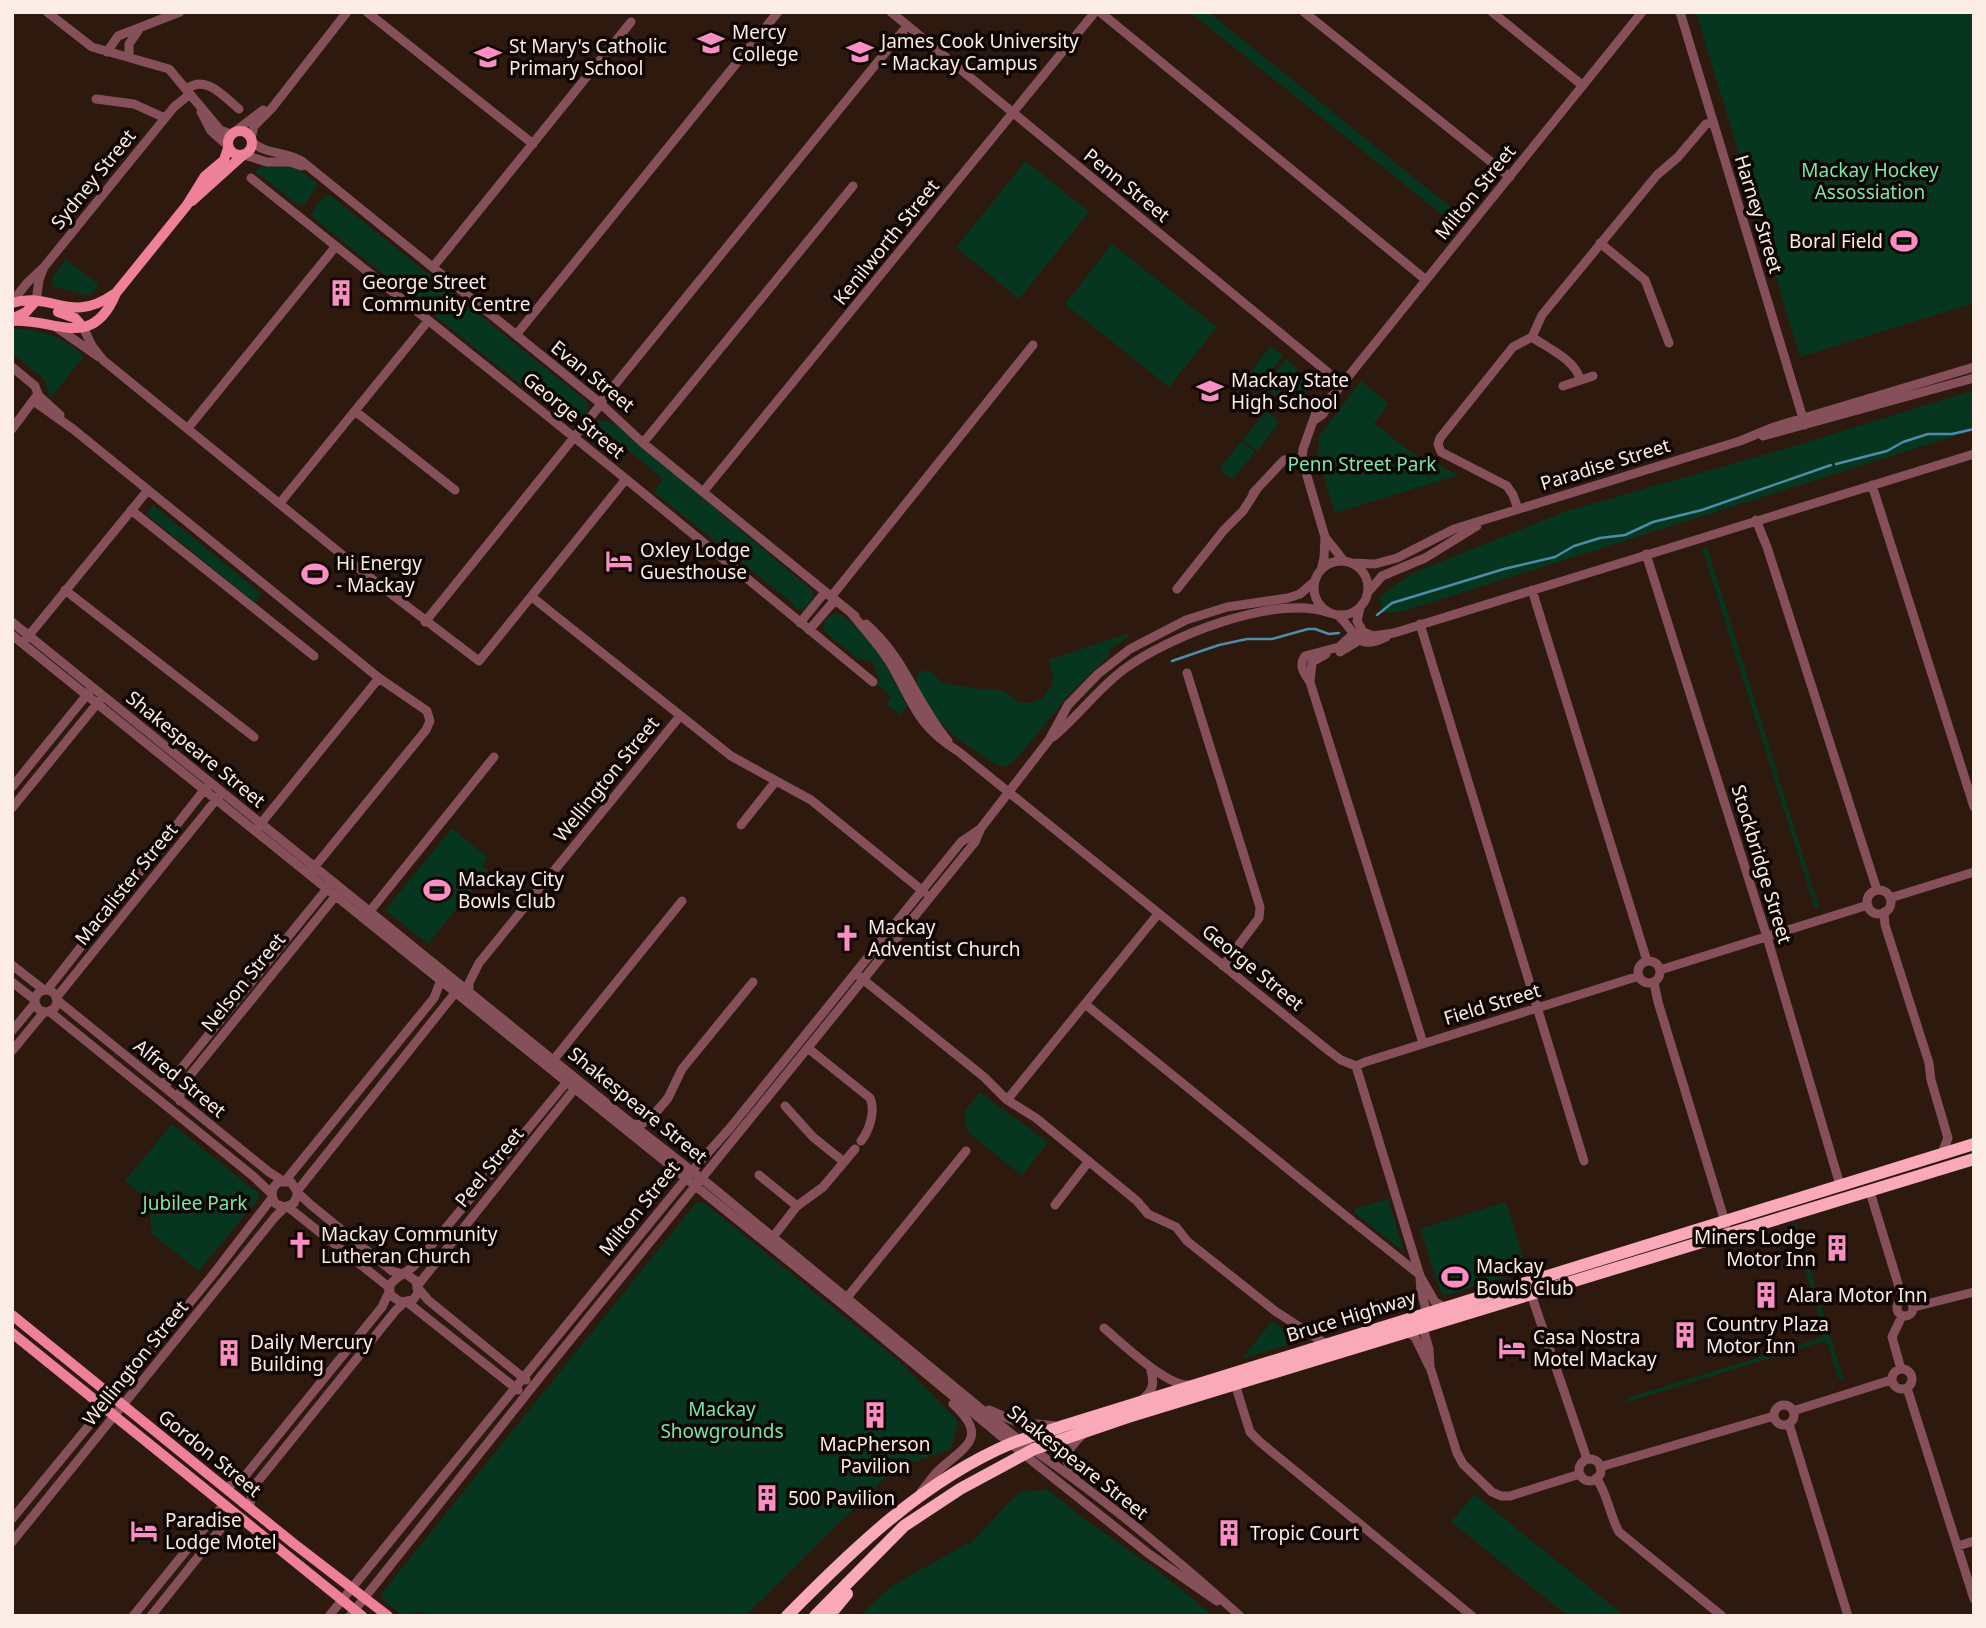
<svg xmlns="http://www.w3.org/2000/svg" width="1986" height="1628" viewBox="0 0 1986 1628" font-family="'Noto Sans',sans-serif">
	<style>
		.green { fill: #073620 }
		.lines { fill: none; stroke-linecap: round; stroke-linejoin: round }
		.stream { stroke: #4c8da8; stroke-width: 2.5 }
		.minor { stroke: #86505b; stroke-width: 9 }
		.major { stroke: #ef8099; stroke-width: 10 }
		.highway { stroke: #faa9b8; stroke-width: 12 }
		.labels { text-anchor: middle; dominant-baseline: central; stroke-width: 7; stroke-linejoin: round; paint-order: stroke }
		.poi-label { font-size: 19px; fill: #fbece5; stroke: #0f0603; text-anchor: start }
		.park-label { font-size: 19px; fill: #79e6aa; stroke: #0f0603 }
		.street-label { font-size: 19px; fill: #fbece5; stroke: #0f0603 }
	</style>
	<rect width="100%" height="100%" fill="#2d190e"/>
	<path class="green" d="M 1190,12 L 1208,12 L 1463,217 L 1456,226 Z
		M 1696,12 L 1974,12 L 1974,303 L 1800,357 Z
		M 1026,161 L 1089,212 L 1019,299 L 956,247 Z
		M 262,164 C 272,165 287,163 297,168 C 304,172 308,179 316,181 L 317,186 L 305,204 L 298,205 L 260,175 L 255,174 Z
		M 330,195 L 585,400 C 591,407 588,412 582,418 L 561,417 L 315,219 L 312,216 C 314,208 321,196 330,195 Z
		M 1112,244 L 1217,327 L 1169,387 L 1065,304 Z
		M 66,259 L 99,285 L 90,296 L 52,286 L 53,276 Z
		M 12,329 C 39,328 65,337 84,356 L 50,399 L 45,380 L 12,353 Z
		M 1270,346 L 1283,356 L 1261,384 L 1249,374 Z
		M 1286,359 L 1298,369 L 1277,397 L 1264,387 Z
		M 1301,372 L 1314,382 L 1292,409 L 1280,399 Z
		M 1361,381 L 1389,404 L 1374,423 L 1412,453 L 1459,475 L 1335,513 L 1318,458 L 1319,436 Z
		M 1974,390 L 1974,430 L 1401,612 L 1383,613 L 1379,599 L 1387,590 L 1415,572 L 1567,511 L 1795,446 Z
		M 1266,411 L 1280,422 L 1257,451 L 1243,440 Z
		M 599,420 L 614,423 L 813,591 C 814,599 809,607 802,610 L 795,608 L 791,602 L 654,492 L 663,479 L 610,435 L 598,446 L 589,441 L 589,430 Z
		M 1241,441 L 1255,452 L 1232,480 L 1219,469 Z
		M 153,505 L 262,594 L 255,603 L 146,514 Z
		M 1707,547 L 1819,907 L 1815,909 L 1702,548 Z
		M 836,613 C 872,629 891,674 907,706 L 900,715 L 886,704 L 891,697 L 877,685 L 880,680 L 872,661 L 859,660 L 824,631 L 825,619 Z
		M 1127,634 L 1128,637 L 1108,651 L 1109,656 L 1069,695 L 1014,762 L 1004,767 C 993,764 985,757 975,751 C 949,733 924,712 916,679 L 920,672 L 929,670 L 943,683 L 981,689 L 1001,690 L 1019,702 L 1032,703 L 1043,698 L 1052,685 L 1053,677 L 1049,660 Z
		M 452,828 L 488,858 L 482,866 L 488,870 L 428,944 L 385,910 Z
		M 980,1092 C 1002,1110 1025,1125 1048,1142 L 1022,1176 L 967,1131 L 964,1112 Z
		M 172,1124 L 258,1193 L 258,1199 L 199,1271 L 152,1234 L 148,1200 L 125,1181 Z
		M 1388,1199 L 1403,1248 L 1401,1250 L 1354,1212 L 1357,1208 Z
		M 703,1202 L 900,1362 L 958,1421 L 951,1449 L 894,1469 L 745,1616 L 429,1616 L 423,1611 L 403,1616 L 382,1599 L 382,1593 L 696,1203 Z
		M 1506,1202 L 1527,1270 L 1448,1295 L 1441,1293 L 1420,1229 Z
		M 1796,1223 L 1844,1381 L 1838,1378 L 1828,1345 L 1822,1342 L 1628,1402 L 1627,1398 L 1821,1338 L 1824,1332 L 1796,1239 L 1792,1229 L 1786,1226 Z
		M 1272,1321 L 1288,1334 L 1286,1345 L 1242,1359 Z
		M 1047,1489 L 1084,1519 L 1152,1566 L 1214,1616 L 860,1616 L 890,1587 L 968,1543 L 969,1545 L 1019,1492 Z
		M 1474,1494 L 1625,1616 L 1568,1616 L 1451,1522 Z"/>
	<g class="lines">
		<path class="stream" d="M 1836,464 L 1887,451 L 1903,442 L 1928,434 L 1952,434 L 1974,429
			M 1377,615 L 1392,603 L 1504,569 L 1555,557 L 1574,546 L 1600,538 L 1625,535 L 1653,522 L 1702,510 L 1831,465
			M 1172,661 L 1219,645 L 1247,639 L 1272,639 L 1308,629 L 1315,629 L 1329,634 L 1339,633"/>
		<path class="minor" d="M 47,12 L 92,47 L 169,69 L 220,130 L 231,134
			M 367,12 L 533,144
			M 891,12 L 1342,384
			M 1100,12 L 1426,280
			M 1304,12 L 1510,177
			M 1492,12 L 1582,85
			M 1680,12 L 1805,425
			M 107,52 L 118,36 L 180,12
			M 129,57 L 129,44 L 138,31
			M 187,89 C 206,74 224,97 239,109
			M 96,99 L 134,104 L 165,118
			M 201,112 L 211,131 L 228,146
			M 233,133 L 263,110
			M 251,138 L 254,126 L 272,108 L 347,12
			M 252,142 C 266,155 287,151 303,162 L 600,403 L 643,443 L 855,616
			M 244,155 L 267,162 L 290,162 L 302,166
			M 251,178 L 626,479 L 873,682
			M 1600,243 L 1645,280 L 1669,343
			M 433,267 L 631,22
			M 36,301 L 39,280 L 44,267 L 174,107 L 190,94
			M 12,302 L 27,283 L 43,268
			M 56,327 L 99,357
			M 83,327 L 92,346 L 103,360 L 378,584 L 479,661 L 626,479
			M 516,335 L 778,12
			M 1532,337 C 1549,349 1574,359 1580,379
			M 12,367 L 35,386 L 38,394 L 12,429
			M 1563,386 L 1593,376
			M 38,395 L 60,415
			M 35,402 L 73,429 L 379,678 L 427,711 L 430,721 L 426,730 L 312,870
			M 600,403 L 907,26
			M 355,411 L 455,490
			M 1313,421 L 1323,414 L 1334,394
			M 188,428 L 336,246
			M 1763,436 L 1974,378
			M 643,443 L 853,186
			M 1872,485 L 1974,807
			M 703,492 L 1095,12
			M 1253,493 L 1284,460 L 1302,459
			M 280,503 L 428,321
			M 1518,509 L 1513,495 L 1507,486 L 1441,452 L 1438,444 L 1440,438 L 1513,347 L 1532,337 L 1542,315 L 1657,175 L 1678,157 L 1706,124 L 1713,123
			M 131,510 L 314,656
			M 1756,520 L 1767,547 L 1877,890
			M 1325,537 L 1344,561
			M 1646,554 L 1767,937 L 1840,1185
			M1314 588a27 27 0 1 1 54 0a27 27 0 1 1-54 0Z
			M 1351,563 L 1375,564 L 1397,558 L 1454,529 L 1740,441 L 1774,427 L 1974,367
			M 1321,570 L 1324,558 L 1325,537 L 1302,459 L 1303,449 L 1317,410 L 1335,393 L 1642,12
			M 1177,589 L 1224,530 L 1243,511 L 1257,489
			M 65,590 L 254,737
			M 1532,590 L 1647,961
			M 1368,592 L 1382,576 L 1425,558 L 1477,526
			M 532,597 L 731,756 L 811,800 L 924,892
			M 831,597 L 1033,345
			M 1360,608 L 1357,621 L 1363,632
			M 851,613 C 865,630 881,647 892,666 C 915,707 917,725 959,752 L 1329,1051 L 1341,1060 L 1356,1066 L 1420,1276 L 1435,1302 L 1444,1307
			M 1337,615 C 1357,630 1354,653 1386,637
			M 12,622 L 642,1132 L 711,1186 L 1020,1441 C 1097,1492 1171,1554 1240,1616
			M 425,622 L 601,404
			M 800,623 L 825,592
			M 866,624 C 907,660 915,702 948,741
			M 1420,624 L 1584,1161
			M 809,630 L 835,600
			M 12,635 L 842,1304 L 1001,1436 L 1149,1554 L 1217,1601
			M 26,639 L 148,490
			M 1340,652 L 1355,643 L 1363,632
			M 1187,673 L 1260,907 L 1259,918 L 1223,966
			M 1310,682 L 1312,662 L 1326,654
			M 1053,737 C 1078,716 1097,690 1123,670 C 1167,637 1276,593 1330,613
			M 12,787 L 90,691
			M 12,808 L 100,700
			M 741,825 L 776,781
			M 258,827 L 379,678
			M1867 902a12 12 0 1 1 24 0a12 12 0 1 1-24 0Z
			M 1890,898 L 1974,872
			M 1884,912 L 1885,925 L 1929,1063 L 1931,1080 L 1948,1138 L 1942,1153
			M 366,916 L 494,757
			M1638 972a11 11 0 1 1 22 0a11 11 0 1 1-22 0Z
			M 12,965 L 44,990
			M 1660,970 L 1868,905
			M 860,977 L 984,1077 L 1007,1100 L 1036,1118 L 1137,1201 L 1148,1214 L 1176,1227 L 1187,1241 L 1275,1311 L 1326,1344
			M 12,982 L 35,1000
			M 1654,983 L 1658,1002 L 1726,1225
			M 47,990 L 208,785
			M35 1001a11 11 0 1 1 22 0a11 11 0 1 1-22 0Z
			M 469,992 L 469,983 L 479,963 L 680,716
			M 56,998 L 219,796
			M 57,1000 L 269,1172 L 283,1181
			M 1085,1004 L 1352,1221
			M 49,1011 L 253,1176 L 272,1194
			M 12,1031 L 35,1003
			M 1423,1043 L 1310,682 C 1304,673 1298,666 1305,656 L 1339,647 L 1352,635 L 1363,632 L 1373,636 L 1394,633 L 1974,454
			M 809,1049 L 870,1098 C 876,1111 869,1131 861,1141
			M 12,1051 L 44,1012
			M 551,1063 L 682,901
			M 1356,1066 L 1365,1062 L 1639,976
			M 159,1083 L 168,1082 L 176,1075 L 330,885
			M 1007,1100 L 1158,914
			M 180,1101 L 180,1093 L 183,1084 L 338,893
			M 785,1106 L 813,1137 L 844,1162
			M 632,1124 L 640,1125 L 652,1117 L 668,1098 L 682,1069 L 753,982
			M 759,1175 L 797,1206
			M 285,1181 L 434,998 L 441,980
			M 298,1190 L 455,993 L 452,989
			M 1870,1192 L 1903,1300
			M 298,1193 L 294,1203 L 285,1207 L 276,1204 C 270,1196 271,1187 279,1182 L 291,1182 L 298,1193 L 311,1205 L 392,1271 L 402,1274
			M 1055,1205 L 1089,1161
			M 288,1207 L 390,1288
			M 1356,1224 L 1420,1275
			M 773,1237 L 797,1206 L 823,1187 L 855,1149
			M 406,1274 L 416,1281 L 418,1293 L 413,1300 L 401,1302 C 370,1286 406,1275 415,1265 L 566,1083
			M 1420,1278 L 1421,1291 L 1427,1313
			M 418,1285 L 576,1087
			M 418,1288 L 428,1300 L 526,1380
			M 1531,1294 L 1587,1459
			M1897 1308a8 8 0 1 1 16 0a8 8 0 1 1-16 0Z
			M 845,1300 L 966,1151
			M 407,1302 L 518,1390
			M 1914,1307 L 1974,1292
			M 1104,1328 C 1122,1343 1166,1386 1189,1385
			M 1423,1328 L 1429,1349 L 1430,1367 L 1457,1453 L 1463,1464 L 1492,1492 L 1501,1496 L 1510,1496 L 1580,1474
			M 1407,1332 L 1415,1337 L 1429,1366
			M1892 1379a10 10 0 1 1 20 0a10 10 0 1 1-20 0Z
			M 1901,1369 L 1892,1337 L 1902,1316
			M 1235,1384 L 1250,1432 L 1260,1442 L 1472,1616
			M 1907,1388 L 1974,1599
			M 1143,1399 C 1155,1389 1154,1381 1150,1367
			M1774 1415a10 10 0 1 1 20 0a10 10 0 1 1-20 0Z
			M 989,1410 L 1017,1422 L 1056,1426
			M 1793,1411 L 1891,1380
			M 1789,1424 L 1848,1616
			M1579 1470a11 11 0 1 1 22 0a11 11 0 1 1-22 0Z
			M 1600,1467 L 1774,1416
			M 1075,1477 C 1060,1456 1068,1449 1084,1433
			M 1596,1478 C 1608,1494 1609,1514 1619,1532 L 1722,1616
			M 226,1488 L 245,1476 L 382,1307 L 390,1290
			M 921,1492 C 927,1485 932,1477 938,1471 C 965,1446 990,1438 953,1404
			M 249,1507 L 255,1485 L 396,1310 L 405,1302
			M 12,1519 L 211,1277 L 272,1198
			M 12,1542 L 275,1217 L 285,1207
			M 1958,1546 L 1974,1541
			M 133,1616 L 224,1504
			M 151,1616 L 234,1512
			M 329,1616 L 697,1165 L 730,1128 L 961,842 L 980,829
			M 350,1616 L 545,1371 L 975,842 L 981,828 L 1049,740 L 1068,705 L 1098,674 L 1130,649 L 1186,620 L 1227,607 L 1288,598 L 1300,594 L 1314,582"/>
		<path class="major" d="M228 143a12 12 0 1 1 24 0a12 12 0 1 1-24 0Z
			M 192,201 L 243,155
			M 12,303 C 53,291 70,325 114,294
			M 58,312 L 75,318 L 83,327
			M 12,319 L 26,312 L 36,301
			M 12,321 C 55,318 92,352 116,293 L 187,205 L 205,176 L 224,160 L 228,148
			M 12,1315 L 293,1543 L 388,1616
			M 12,1333 L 362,1616"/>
		<path class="highway" d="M 787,1616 C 853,1549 924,1480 1012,1443 C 1028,1437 1046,1432 1063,1426 L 1974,1144
			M 815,1616 L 904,1526 L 960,1489 L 1034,1449 L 1128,1417 L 1974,1159
			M 829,1616 L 847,1594"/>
	</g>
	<defs>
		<symbol id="school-bare" viewBox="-9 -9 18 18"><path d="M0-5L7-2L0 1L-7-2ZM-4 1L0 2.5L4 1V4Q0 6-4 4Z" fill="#fb8fc4" stroke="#0f0603" stroke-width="2.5" paint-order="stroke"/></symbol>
		<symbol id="university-bare" viewBox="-9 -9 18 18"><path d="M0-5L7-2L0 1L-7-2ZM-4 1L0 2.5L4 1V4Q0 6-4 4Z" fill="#fb8fc4" stroke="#0f0603" stroke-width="2.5" paint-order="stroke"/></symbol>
		<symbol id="stadium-bare" viewBox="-9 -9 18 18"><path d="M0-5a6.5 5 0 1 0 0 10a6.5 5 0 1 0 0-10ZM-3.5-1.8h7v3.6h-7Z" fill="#fb8fc4" stroke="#0f0603" stroke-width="2.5" paint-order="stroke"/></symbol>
		<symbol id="building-bare" viewBox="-9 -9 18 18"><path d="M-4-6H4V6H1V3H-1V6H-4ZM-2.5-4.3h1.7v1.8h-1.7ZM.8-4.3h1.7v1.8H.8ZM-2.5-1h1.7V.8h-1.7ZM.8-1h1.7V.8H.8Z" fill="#fb8fc4" stroke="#0f0603" stroke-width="2.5" paint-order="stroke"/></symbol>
		<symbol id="hotel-bare" viewBox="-9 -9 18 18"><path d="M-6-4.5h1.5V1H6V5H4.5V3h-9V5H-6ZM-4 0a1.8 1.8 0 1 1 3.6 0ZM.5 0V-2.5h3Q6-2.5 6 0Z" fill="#fb8fc4" stroke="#0f0603" stroke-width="2.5" paint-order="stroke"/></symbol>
		<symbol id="church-bare" viewBox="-9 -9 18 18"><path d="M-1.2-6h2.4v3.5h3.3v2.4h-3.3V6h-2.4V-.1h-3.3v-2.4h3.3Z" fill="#fb8fc4" stroke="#0f0603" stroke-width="2.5" paint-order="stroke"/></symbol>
	</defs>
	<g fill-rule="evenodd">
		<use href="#school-bare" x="692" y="24" width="38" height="38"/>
		<use href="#university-bare" x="841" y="33" width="38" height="38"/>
		<use href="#school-bare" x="469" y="38" width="38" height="38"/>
		<use href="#stadium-bare" x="1885" y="222" width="38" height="38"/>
		<use href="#building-bare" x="322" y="274" width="38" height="38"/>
		<use href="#school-bare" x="1191" y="372" width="38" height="38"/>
		<use href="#hotel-bare" x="600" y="542" width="38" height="38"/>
		<use href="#stadium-bare" x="296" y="555" width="38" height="38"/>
		<use href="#stadium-bare" x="418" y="871" width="38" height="38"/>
		<use href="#church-bare" x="828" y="919" width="38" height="38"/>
		<use href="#church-bare" x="281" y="1226" width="38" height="38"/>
		<use href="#building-bare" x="1818" y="1229" width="38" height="38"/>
		<use href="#stadium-bare" x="1436" y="1258" width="38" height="38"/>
		<use href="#building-bare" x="1747" y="1276" width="38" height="38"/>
		<use href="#building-bare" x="1666" y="1316" width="38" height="38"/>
		<use href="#hotel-bare" x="1493" y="1329" width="38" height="38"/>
		<use href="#building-bare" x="210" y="1334" width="38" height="38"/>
		<use href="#building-bare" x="856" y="1396" width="38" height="38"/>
		<use href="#building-bare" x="748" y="1479" width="38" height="38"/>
		<use href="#hotel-bare" x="125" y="1512" width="38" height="38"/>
		<use href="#building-bare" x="1210" y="1514" width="38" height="38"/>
	</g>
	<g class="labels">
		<g class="poi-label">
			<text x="732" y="32">Mercy<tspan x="732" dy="22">College</tspan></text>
			<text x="881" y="41">James Cook University<tspan x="881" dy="22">- Mackay Campus</tspan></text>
			<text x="509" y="46">St Mary's Catholic<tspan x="509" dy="22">Primary School</tspan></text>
			<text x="1883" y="241" text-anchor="end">Boral Field</text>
			<text x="362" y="282">George Street<tspan x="362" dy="22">Community Centre</tspan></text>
			<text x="1231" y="380">Mackay State<tspan x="1231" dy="22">High School</tspan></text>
			<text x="640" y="550">Oxley Lodge<tspan x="640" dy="22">Guesthouse</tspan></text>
			<text x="336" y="563">Hi Energy<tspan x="336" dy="22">- Mackay</tspan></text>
			<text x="458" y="879">Mackay City<tspan x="458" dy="22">Bowls Club</tspan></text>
			<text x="868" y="927">Mackay<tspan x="868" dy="22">Adventist Church</tspan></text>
			<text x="321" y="1234">Mackay Community<tspan x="321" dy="22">Lutheran Church</tspan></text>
			<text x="1816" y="1237" text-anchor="end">Miners Lodge<tspan x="1816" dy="22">Motor Inn</tspan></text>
			<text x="1476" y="1266">Mackay<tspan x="1476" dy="22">Bowls Club</tspan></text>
			<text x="1787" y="1295">Alara Motor Inn</text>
			<text x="1706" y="1324">Country Plaza<tspan x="1706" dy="22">Motor Inn</tspan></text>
			<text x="1533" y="1337">Casa Nostra<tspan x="1533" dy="22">Motel Mackay</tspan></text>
			<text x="250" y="1342">Daily Mercury<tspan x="250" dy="22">Building</tspan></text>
			<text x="875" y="1444" text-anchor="middle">MacPherson<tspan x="875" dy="22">Pavilion</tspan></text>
			<text x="788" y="1498">500 Pavilion</text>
			<text x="165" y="1520">Paradise<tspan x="165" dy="22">Lodge Motel</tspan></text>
			<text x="1250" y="1533">Tropic Court</text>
		</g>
		<g class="park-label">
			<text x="1870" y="170">Mackay Hockey<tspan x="1870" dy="22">Assossiation</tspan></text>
			<text x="1362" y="464">Penn Street Park</text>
			<text x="195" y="1203">Jubilee Park</text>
			<text x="722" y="1409">Mackay<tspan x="722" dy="22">Showgrounds</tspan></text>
		</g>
		<g class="street-label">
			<text transform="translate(93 179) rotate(-51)">Sydney Street</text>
			<text transform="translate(1127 185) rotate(39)">Penn Street</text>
			<text transform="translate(1475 192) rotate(-51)">Milton Street</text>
			<text transform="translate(1759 214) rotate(73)">Harney Street</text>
			<text transform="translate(886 242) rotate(-51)">Kenilworth Street</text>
			<text transform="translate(593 376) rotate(39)">Evan Street</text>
			<text transform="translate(574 415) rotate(39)">George Street</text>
			<text transform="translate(1605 464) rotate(-17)">Paradise Street</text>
			<text transform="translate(196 749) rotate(39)">Shakespeare Street</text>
			<text transform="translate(606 779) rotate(-51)">Wellington Street</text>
			<text transform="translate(1762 864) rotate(73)">Stockbridge Street</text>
			<text transform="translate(126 884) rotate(-51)">Macalister Street</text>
			<text transform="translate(1253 967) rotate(39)">George Street</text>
			<text transform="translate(243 982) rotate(-51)">Nelson Street</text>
			<text transform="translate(1492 1004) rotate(-17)">Field Street</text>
			<text transform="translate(180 1078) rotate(39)">Alfred Street</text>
			<text transform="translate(638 1105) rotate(39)">Shakespeare Street</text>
			<text transform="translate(489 1167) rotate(-51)">Peel Street</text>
			<text transform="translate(639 1208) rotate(-51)">Milton Street</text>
			<text transform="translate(1351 1316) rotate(-17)">Bruce Highway</text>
			<text transform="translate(135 1363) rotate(-51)">Wellington Street</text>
			<text transform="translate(210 1453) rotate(39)">Gordon Street</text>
			<text transform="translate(1078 1462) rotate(38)">Shakespeare Street</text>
		</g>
	</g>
	<rect width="1986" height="1628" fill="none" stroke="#fbece5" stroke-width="28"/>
</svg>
